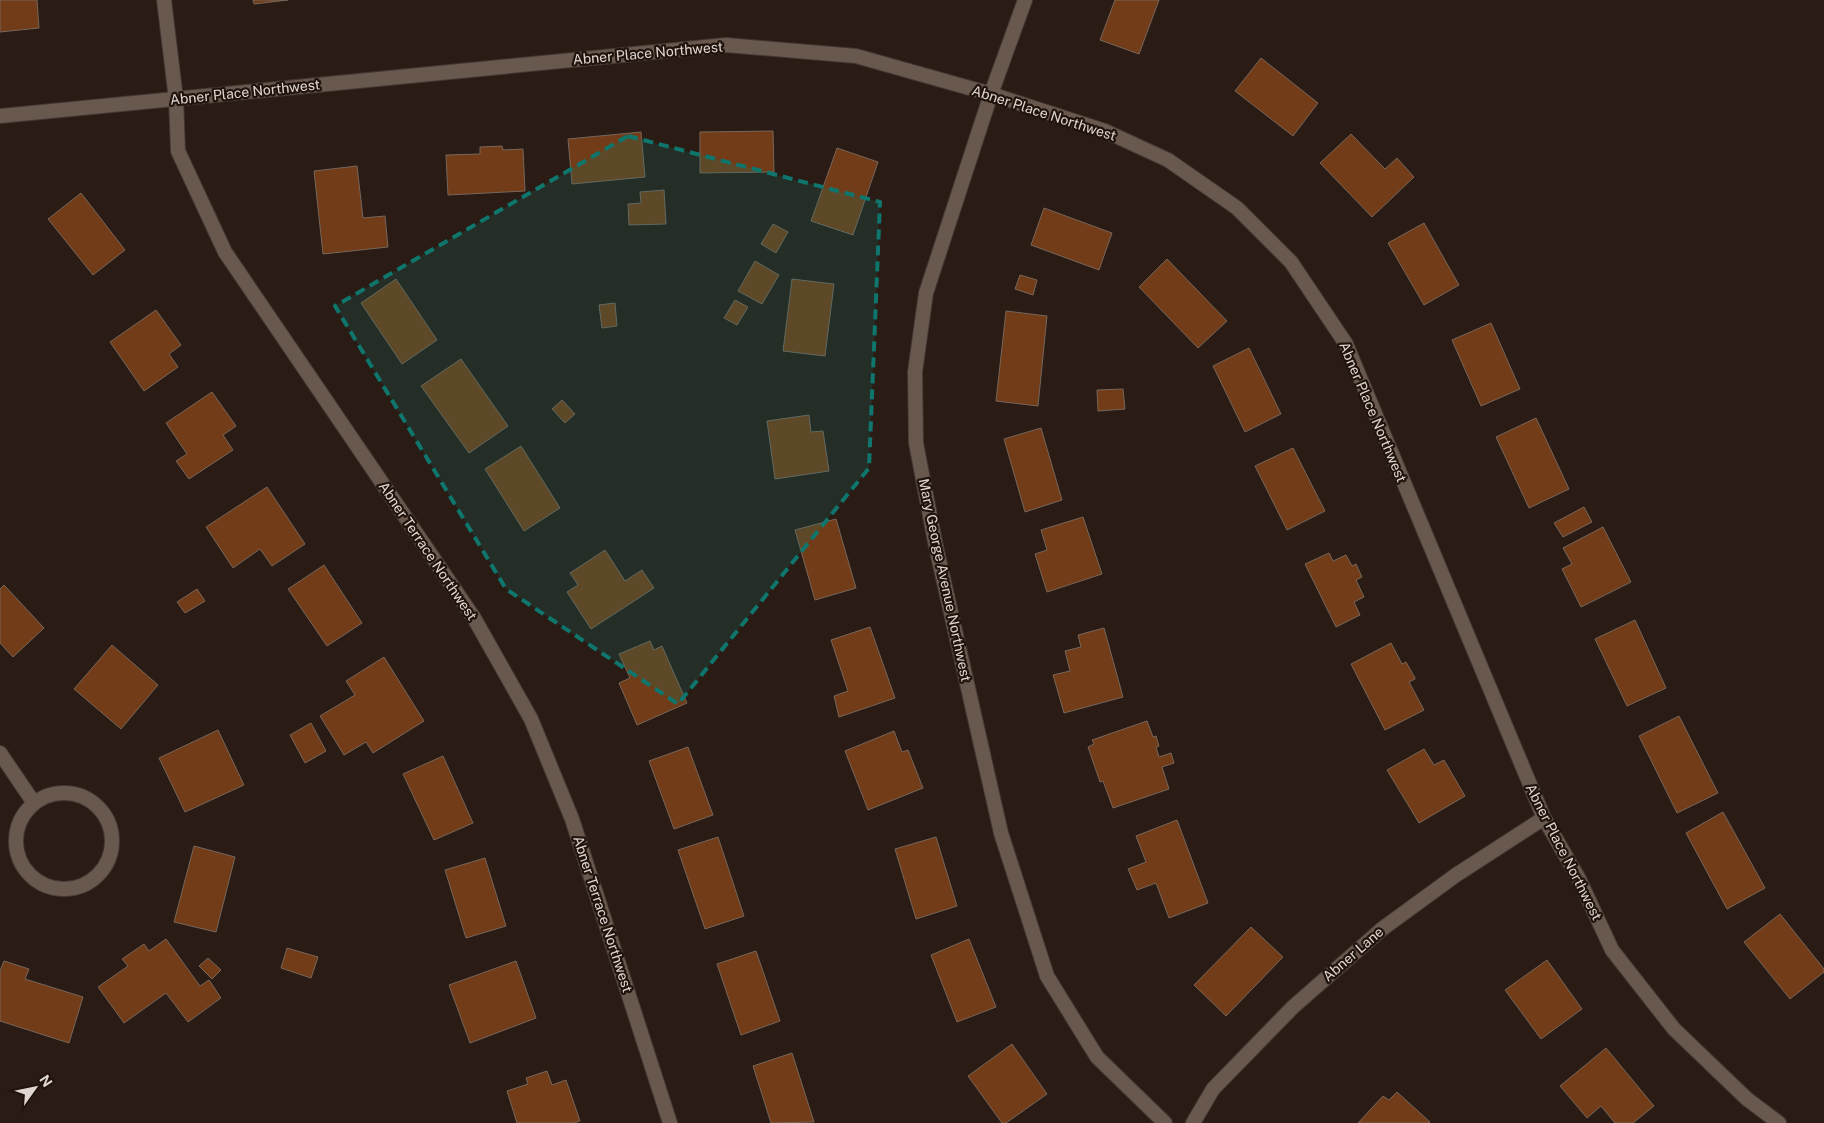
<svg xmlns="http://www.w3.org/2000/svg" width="1824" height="1123" viewBox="0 0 1824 1123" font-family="'Public Sans',sans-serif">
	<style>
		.building { fill: #713c17; stroke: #77665c }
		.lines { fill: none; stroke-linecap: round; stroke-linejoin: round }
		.minor-casing { stroke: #433834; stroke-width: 16 }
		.minor { stroke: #69584e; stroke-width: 14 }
		.marked { fill: #0f766e; fill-opacity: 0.2; stroke: #0f766e; stroke-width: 4; stroke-dasharray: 10 6; stroke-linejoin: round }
		.labels { text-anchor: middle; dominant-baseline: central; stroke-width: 4.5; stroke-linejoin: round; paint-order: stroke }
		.street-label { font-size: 14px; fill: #e0d6d1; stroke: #20130b }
	</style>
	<rect width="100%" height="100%" fill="#2a1c14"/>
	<path class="building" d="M 0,0 L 37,0 L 39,28 L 0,32 Z
		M 253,0 L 288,0 L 254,4 Z
		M 1115,0 L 1159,0 L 1139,54 L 1100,40 Z
		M 1261,58 L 1318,103 L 1293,136 L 1235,91 Z
		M 773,131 L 774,172 L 700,173 L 700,132 Z
		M 641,132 L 645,177 L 572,184 L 568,139 Z
		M 1351,134 L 1385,169 L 1397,158 L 1414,177 L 1372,217 L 1320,163 Z
		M 502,146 L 503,150 L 523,149 L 525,191 L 448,195 L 446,155 L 480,154 L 480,147 Z
		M 837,148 L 878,162 L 853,235 L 811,221 Z
		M 357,166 L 363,218 L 385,216 L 388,247 L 323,254 L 314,171 Z
		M 664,190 L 666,224 L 629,225 L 628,204 L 641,203 L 640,192 Z
		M 81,193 L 125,250 L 93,275 L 48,219 Z
		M 1044,208 L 1112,233 L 1099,270 L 1031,245 Z
		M 1424,223 L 1459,285 L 1424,305 L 1388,243 Z
		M 773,224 L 788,232 L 776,253 L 761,244 Z
		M 1167,259 L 1227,321 L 1198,348 L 1139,287 Z
		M 755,261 L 779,275 L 762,304 L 738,291 Z
		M 1020,275 L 1037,280 L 1033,295 L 1015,289 Z
		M 396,279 L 437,340 L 402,364 L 361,303 Z
		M 792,279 L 834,284 L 825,356 L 783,351 Z
		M 735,300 L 748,307 L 737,325 L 724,318 Z
		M 615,303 L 617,326 L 602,328 L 599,305 Z
		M 156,310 L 181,345 L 169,354 L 178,367 L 144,391 L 110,342 Z
		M 1006,311 L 1047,316 L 1038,406 L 996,401 Z
		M 1491,323 L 1520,389 L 1481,406 L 1452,340 Z
		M 1249,348 L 1281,414 L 1245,432 L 1213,366 Z
		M 461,359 L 508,426 L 469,453 L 421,386 Z
		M 1123,389 L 1125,409 L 1098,411 L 1097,390 Z
		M 212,392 L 236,426 L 223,435 L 233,450 L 189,479 L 176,461 L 187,454 L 166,423 Z
		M 562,400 L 575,414 L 565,423 L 552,409 Z
		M 809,415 L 811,432 L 823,431 L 829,471 L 775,479 L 767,421 Z
		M 1536,418 L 1569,489 L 1529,508 L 1496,437 Z
		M 1041,428 L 1062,500 L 1025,512 L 1004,439 Z
		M 521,446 L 560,508 L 524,531 L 485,469 Z
		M 1293,448 L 1325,511 L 1287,530 L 1255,466 Z
		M 267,487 L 305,544 L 272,566 L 260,549 L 233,568 L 206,527 Z
		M 1584,507 L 1592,522 L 1563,537 L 1554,523 Z
		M 1083,517 L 1102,574 L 1047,592 L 1035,554 L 1047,550 L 1041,530 Z
		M 836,519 L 856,588 L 815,600 L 795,530 Z
		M 1603,527 L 1631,582 L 1581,607 L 1562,569 L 1572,564 L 1563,548 Z
		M 605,550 L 625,581 L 642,570 L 654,588 L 591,629 L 567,592 L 578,585 L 570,573 Z
		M 1329,553 L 1333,561 L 1346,555 L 1352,566 L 1356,564 L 1362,577 L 1356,580 L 1364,597 L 1354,602 L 1360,615 L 1336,627 L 1305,564 Z
		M 324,565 L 362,623 L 327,646 L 288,589 Z
		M 4,585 L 44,628 L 13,657 L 0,643 L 0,589 Z
		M 197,589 L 205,601 L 185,613 L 177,602 Z
		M 1635,620 L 1666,688 L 1627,706 L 1595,639 Z
		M 870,627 L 895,698 L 839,717 L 834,696 L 848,691 L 831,640 Z
		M 1104,628 L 1123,697 L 1064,713 L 1053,675 L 1070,671 L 1065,651 L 1081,647 L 1078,635 Z
		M 650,641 L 654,650 L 662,646 L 687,703 L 637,725 L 619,683 L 630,678 L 619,654 Z
		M 1391,643 L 1402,664 L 1406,662 L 1415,678 L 1415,679 L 1409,682 L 1424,710 L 1385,730 L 1351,664 Z
		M 112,645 L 158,685 L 121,729 L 74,689 Z
		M 384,657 L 424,721 L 373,753 L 366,742 L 344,755 L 320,716 L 355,695 L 346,681 Z
		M 1679,716 L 1718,793 L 1677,813 L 1639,736 Z
		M 1147,721 L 1153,737 L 1156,736 L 1159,746 L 1156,747 L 1159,757 L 1171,753 L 1174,763 L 1162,767 L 1169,789 L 1113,808 L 1103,781 L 1100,782 L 1088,747 L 1094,744 L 1092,740 Z
		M 311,723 L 326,751 L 305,763 L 290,735 Z
		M 218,730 L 244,785 L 185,812 L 159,758 Z
		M 894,731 L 902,752 L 908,750 L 923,788 L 868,810 L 845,751 Z
		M 688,747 L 713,815 L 674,829 L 649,761 Z
		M 1424,749 L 1434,765 L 1444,760 L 1465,796 L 1419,823 L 1387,770 Z
		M 443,756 L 473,823 L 434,840 L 403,774 Z
		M 1723,812 L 1765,888 L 1727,909 L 1686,833 Z
		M 1177,820 L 1208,903 L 1169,918 L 1156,883 L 1137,890 L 1128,869 L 1146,862 L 1136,836 Z
		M 718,837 L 744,916 L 705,929 L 678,850 Z
		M 936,837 L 957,906 L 916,919 L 895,849 Z
		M 194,846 L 235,857 L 216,932 L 174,922 Z
		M 485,858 L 506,926 L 466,938 L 445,870 Z
		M 1780,914 L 1824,969 L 1824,972 L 1790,999 L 1744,942 Z
		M 1251,927 L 1283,957 L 1226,1016 L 1194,985 Z
		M 166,939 L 200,986 L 209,980 L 221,998 L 188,1022 L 166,993 L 124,1023 L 98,987 L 128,966 L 122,959 L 144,944 L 149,951 Z
		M 969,939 L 996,1007 L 957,1022 L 931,955 Z
		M 287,948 L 318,957 L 311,978 L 281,968 Z
		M 756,951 L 780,1021 L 741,1035 L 717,964 Z
		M 208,958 L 221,970 L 212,979 L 199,966 Z
		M 1547,960 L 1582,1009 L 1541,1039 L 1505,990 Z
		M 4,961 L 29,969 L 25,979 L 83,997 L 69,1043 L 0,1021 L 0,971 Z
		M 516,961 L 536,1018 L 470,1043 L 449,985 Z
		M 1012,1044 L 1047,1094 L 1006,1123 L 1002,1123 L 968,1076 Z
		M 1606,1048 L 1654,1106 L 1633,1123 L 1615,1123 L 1601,1106 L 1587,1118 L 1560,1086 Z
		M 792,1053 L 814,1122 L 771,1123 L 753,1066 Z
		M 547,1071 L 552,1085 L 566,1080 L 580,1121 L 574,1123 L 517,1123 L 507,1091 L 528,1084 L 526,1078 Z
		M 1397,1092 L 1430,1122 L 1429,1123 L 1358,1123 L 1383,1096 L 1389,1100 Z"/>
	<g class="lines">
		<defs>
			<path id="minor" d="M 164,0 L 176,99 L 178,151 L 225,252 L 474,618 L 531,719 L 572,819 L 670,1123
				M 1025,0 L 991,94 L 926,293 L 915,372 L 916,443 L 936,547 L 1001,833 L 1047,976 L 1097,1057 L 1165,1123
				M 0,116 L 726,45 L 856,56 L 991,94 L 1105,131 L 1168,160 L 1237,208 L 1291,262 L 1346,344 L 1544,818 L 1579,879 L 1612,950 L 1674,1029 L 1747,1099 L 1779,1123
				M 0,753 L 34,803
				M16 841a48 48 0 1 1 96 0a48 48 0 1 1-96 0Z
				M 1193,1123 L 1213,1089 L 1293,1007 L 1382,929 L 1456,875 L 1544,818"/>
		</defs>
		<use href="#minor" class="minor-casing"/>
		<use href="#minor" class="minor"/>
	</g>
	<path class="marked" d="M 628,136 L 880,202 L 869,468 L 678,704 L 506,589 L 335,306 Z"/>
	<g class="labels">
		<g class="street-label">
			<text transform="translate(648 53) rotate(-5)">Abner Place Northwest</text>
			<text transform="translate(245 92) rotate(-6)">Abner Place Northwest</text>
			<text transform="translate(1044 113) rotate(18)">Abner Place Northwest</text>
			<text transform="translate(1373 412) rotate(67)">Abner Place Northwest</text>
			<text transform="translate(428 551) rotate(56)">Abner Terrace Northwest</text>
			<text transform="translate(945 580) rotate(78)">Mary George Avenue Northwest</text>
			<text transform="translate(1564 852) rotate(63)">Abner Place Northwest</text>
			<text transform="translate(603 914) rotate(72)">Abner Terrace Northwest</text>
			<text transform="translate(1353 954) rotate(-41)">Abner Lane</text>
		</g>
	</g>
	<g transform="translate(35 1088) rotate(57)" stroke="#20130b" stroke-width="4" paint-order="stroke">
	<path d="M0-4L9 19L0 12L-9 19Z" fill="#e0d6d1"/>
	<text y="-8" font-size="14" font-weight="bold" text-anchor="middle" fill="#e0d6d1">N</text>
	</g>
</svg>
